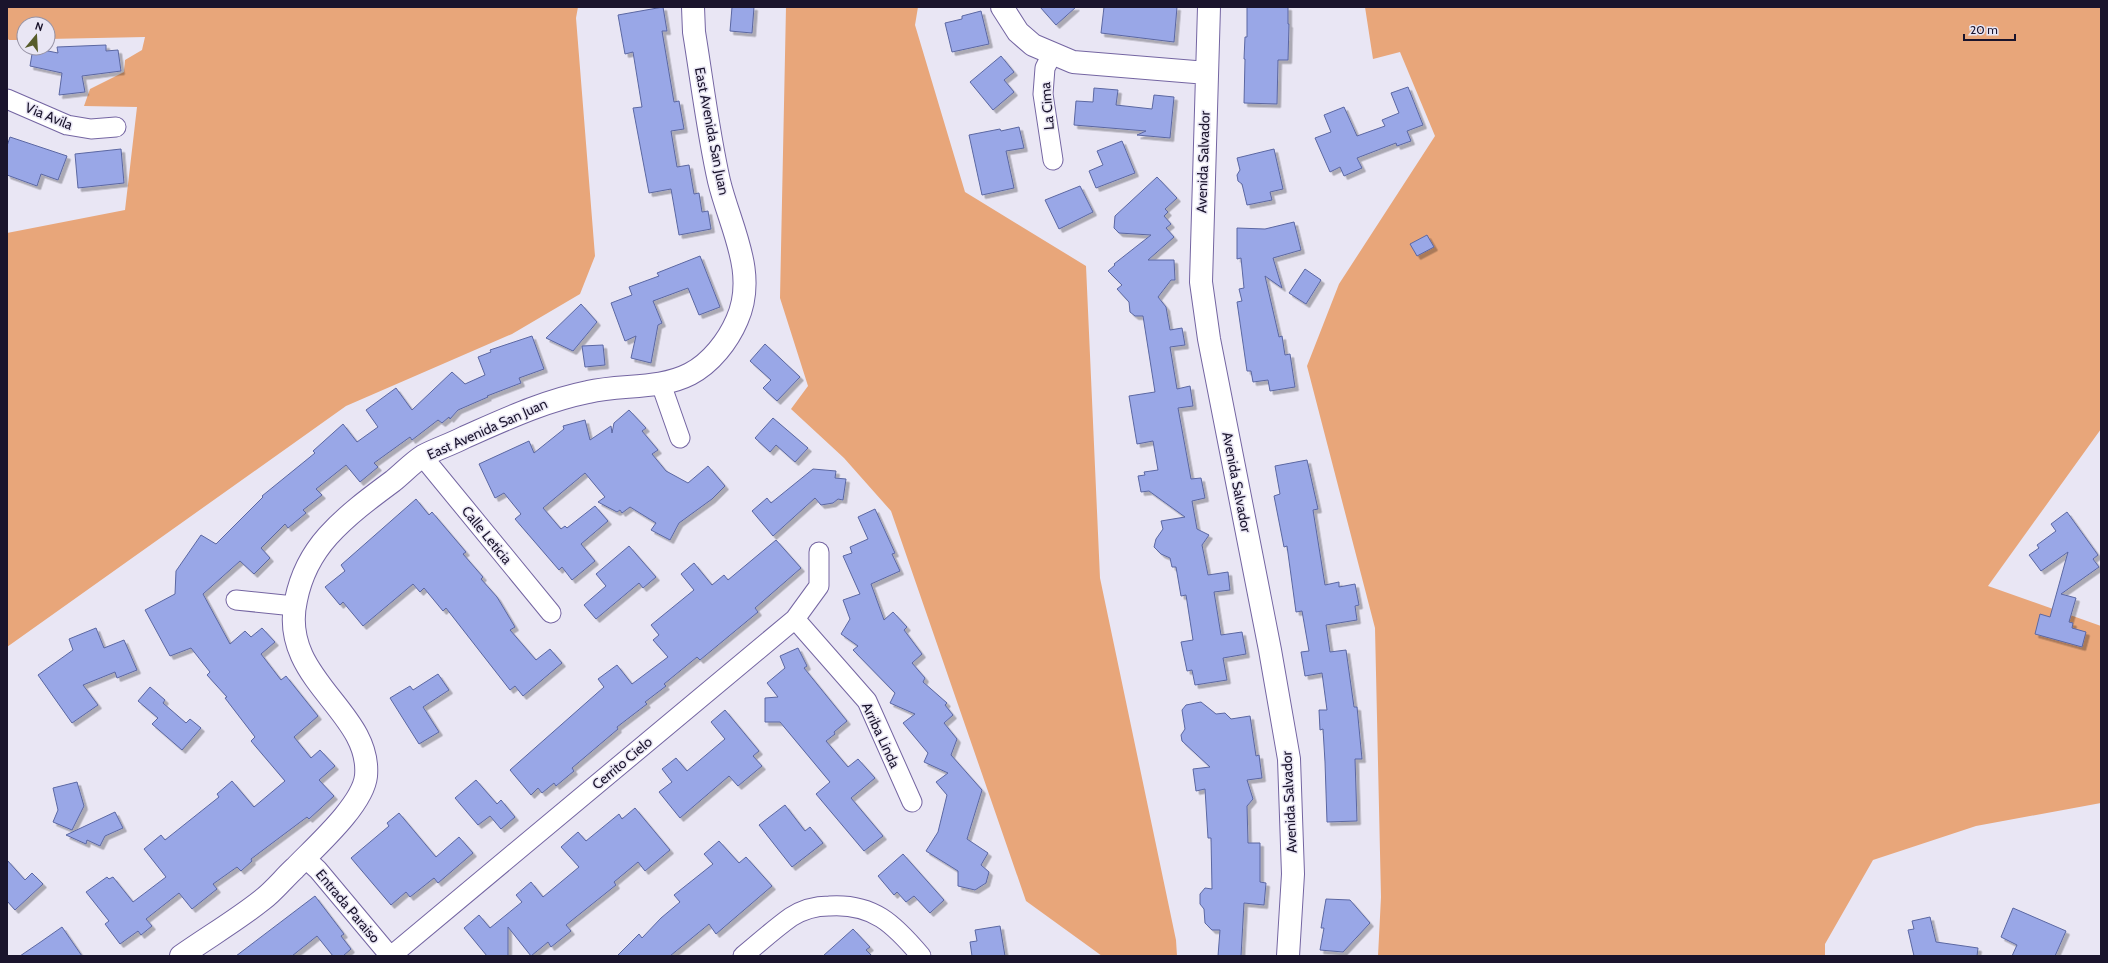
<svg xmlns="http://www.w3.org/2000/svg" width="2108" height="963" viewBox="0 0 2108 963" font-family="Cabin,sans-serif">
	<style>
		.green { fill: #e8a67a }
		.building { fill: #99a7e7; stroke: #5b67a2; filter: url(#shadow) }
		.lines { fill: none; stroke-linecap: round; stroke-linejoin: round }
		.street-casing { stroke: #7465a2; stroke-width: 21 }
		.secondary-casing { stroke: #7465a2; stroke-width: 24 }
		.street { stroke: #fff; stroke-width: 19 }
		.secondary { stroke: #fff; stroke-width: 22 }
		.labels { text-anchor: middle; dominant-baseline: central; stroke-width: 3; stroke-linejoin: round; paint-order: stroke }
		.street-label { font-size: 14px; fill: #1a142c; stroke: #e9e6f4 }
	</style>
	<defs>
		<filter id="shadow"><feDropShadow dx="3.5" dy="3.5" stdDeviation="0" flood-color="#0004"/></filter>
	</defs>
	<rect width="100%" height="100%" fill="#e9e6f4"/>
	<path class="green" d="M 7,7 L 578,7 L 576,18 L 595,256 L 580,294 L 512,334 L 346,406 L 7,647 L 7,233 L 125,210 L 137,107 L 84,106 L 90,89 L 124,72 L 125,60 L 142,50 L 145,37 L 48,39 L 48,24 L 24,24 L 24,40 L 9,40 L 7,38 Z
		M 786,7 L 918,7 L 915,25 L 965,192 L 1086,266 L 1100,578 L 1176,940 L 1177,956 L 1102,956 L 1026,901 L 891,511 L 844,458 L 791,409 L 808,386 L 780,298 Z
		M 1365,7 L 2101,7 L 2101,429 L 1988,586 L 2101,626 L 2101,803 L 1976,826 L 1873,860 L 1825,944 L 1825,956 L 1378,956 L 1381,897 L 1375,628 L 1307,366 L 1339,284 L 1435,136 L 1400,52 L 1373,59 Z"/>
	<path class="building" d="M 663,7 L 667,31 L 662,31 L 674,102 L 679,101 L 684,129 L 671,131 L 677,167 L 689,165 L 694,194 L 699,193 L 702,212 L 708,211 L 711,229 L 679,235 L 671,189 L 649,193 L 633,108 L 642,107 L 633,52 L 625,54 L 618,15 Z
		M 732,7 L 754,7 L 752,33 L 730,31 Z
		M 1040,7 L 1076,7 L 1056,25 Z
		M 1104,7 L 1177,7 L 1174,42 L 1101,33 Z
		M 1247,7 L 1288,7 L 1288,24 L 1289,24 L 1288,60 L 1278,60 L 1277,104 L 1244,103 L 1245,59 L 1244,59 L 1245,37 L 1247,37 Z
		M 981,11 L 989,44 L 952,52 L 945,23 L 962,19 L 962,16 Z
		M 106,45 L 106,51 L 118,50 L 121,71 L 82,76 L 85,92 L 59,95 L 62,73 L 30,66 L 33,48 L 58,53 L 57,47 Z
		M 1001,56 L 1014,72 L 1004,80 L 1014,92 L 993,110 L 970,82 Z
		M 1408,87 L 1423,125 L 1407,131 L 1411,141 L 1397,146 L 1396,143 L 1357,158 L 1362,168 L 1344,176 L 1340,167 L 1330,172 L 1315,138 L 1331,132 L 1324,115 L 1344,107 L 1357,136 L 1385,126 L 1382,120 L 1399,113 L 1391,93 Z
		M 1094,88 L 1118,90 L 1116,105 L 1152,109 L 1154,95 L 1174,97 L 1170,138 L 1137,135 L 1146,131 L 1074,125 L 1076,101 L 1093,102 Z
		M 1019,127 L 1024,148 L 1006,151 L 1014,188 L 982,195 L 969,135 L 1000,129 L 1001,131 Z
		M 10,137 L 67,156 L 58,180 L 41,174 L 37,186 L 7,175 L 7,146 Z
		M 1122,141 L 1135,173 L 1096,188 L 1089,171 L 1103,165 L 1097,151 Z
		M 121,149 L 124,183 L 78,188 L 75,154 Z
		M 1274,149 L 1283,189 L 1270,192 L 1272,200 L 1247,205 L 1242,184 L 1238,181 L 1237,175 L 1240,170 L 1237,158 Z
		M 1157,177 L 1177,198 L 1165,209 L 1168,212 L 1164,216 L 1171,224 L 1166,228 L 1174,237 L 1148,260 L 1174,260 L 1175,280 L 1171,280 L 1158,297 L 1166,307 L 1170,330 L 1182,328 L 1185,345 L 1170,347 L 1177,389 L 1190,386 L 1193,406 L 1178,408 L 1191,479 L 1201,478 L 1205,498 L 1192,501 L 1197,529 L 1209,535 L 1202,545 L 1208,575 L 1228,572 L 1230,590 L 1214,592 L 1221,635 L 1242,632 L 1246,654 L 1223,658 L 1227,680 L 1195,685 L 1192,670 L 1187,671 L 1181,642 L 1193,640 L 1186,595 L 1181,596 L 1176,567 L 1172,567 L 1170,558 L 1161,554 L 1154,547 L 1156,539 L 1163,529 L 1161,521 L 1185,517 L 1149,491 L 1141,492 L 1138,476 L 1145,475 L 1144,472 L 1158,470 L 1153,441 L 1137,444 L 1129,396 L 1155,392 L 1143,316 L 1135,316 L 1130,312 L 1129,302 L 1117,289 L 1122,285 L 1108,271 L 1115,265 L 1114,264 L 1151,235 L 1119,233 L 1114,228 L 1115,216 Z
		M 1080,186 L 1093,212 L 1059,229 L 1045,200 Z
		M 1294,222 L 1301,250 L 1273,258 L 1282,288 L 1265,276 L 1279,337 L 1282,336 L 1285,355 L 1290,354 L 1295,387 L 1270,391 L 1268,380 L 1253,382 L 1251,371 L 1247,371 L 1237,302 L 1242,301 L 1239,289 L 1244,288 L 1241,258 L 1237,259 L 1237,228 L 1265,229 Z
		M 1427,235 L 1434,247 L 1417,256 L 1410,244 Z
		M 700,256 L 720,307 L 699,315 L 688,288 L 653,301 L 662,323 L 658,325 L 651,363 L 631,358 L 636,336 L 625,341 L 611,303 L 632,295 L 629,287 L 659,276 L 657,273 Z
		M 1305,269 L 1321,280 L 1306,304 L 1289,293 Z
		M 581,304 L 597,322 L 573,351 L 546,338 Z
		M 532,336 L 544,369 L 519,378 L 521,383 L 487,396 L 488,397 L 458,410 L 450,419 L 449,417 L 442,423 L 438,420 L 412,440 L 410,437 L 374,463 L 378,467 L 360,482 L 346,465 L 316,489 L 322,495 L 303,510 L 306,513 L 288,528 L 285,524 L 261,548 L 270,558 L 254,574 L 240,561 L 203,594 L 230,644 L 245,631 L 251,637 L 262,628 L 275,642 L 261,654 L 281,680 L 286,676 L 318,716 L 294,737 L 311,758 L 320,750 L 335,766 L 319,780 L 334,796 L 309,819 L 307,817 L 251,859 L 252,861 L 241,871 L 237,867 L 213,884 L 217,889 L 192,909 L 179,893 L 146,919 L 152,926 L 141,935 L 138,931 L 120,944 L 105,924 L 109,921 L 86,892 L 107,877 L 109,879 L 113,877 L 133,902 L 166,877 L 144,849 L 161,835 L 165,840 L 219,797 L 217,794 L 232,781 L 254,807 L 285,781 L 251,741 L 255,737 L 225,698 L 227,697 L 207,675 L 210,672 L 191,648 L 170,656 L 145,610 L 175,594 L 176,571 L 201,535 L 216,544 L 263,497 L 262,496 L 315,453 L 313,451 L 343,424 L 357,442 L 378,427 L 366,410 L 396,388 L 412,410 L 452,372 L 465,384 L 485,375 L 478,357 L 491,352 L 490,350 Z
		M 765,344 L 800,377 L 777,401 L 763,388 L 771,380 L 750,361 Z
		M 603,345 L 605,365 L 585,367 L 582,346 Z
		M 629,410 L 646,428 L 642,431 L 658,450 L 652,454 L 666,471 L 688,483 L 708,466 L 725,486 L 712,499 L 679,523 L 670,540 L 651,530 L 656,523 L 630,507 L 622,513 L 620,510 L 617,512 L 598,502 L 605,497 L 585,473 L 543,508 L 561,529 L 565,526 L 567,528 L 595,506 L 608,521 L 581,544 L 595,561 L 572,580 L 562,567 L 559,570 L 515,519 L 521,514 L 504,493 L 495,498 L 479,464 L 529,441 L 534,453 L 564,429 L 563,426 L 585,420 L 590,440 L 611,426 L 612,433 L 614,423 Z
		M 773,418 L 808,448 L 795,462 L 776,445 L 770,452 L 755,438 Z
		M 1307,460 L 1318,509 L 1313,510 L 1325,585 L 1339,582 L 1339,587 L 1355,584 L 1359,605 L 1355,606 L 1357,620 L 1326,625 L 1330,652 L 1346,650 L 1354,707 L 1357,707 L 1362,759 L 1355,759 L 1357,821 L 1327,822 L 1325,762 L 1323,729 L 1320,730 L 1319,710 L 1327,710 L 1322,673 L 1305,676 L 1301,652 L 1309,651 L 1302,611 L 1296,612 L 1287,546 L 1284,547 L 1274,496 L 1280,494 L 1275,466 Z
		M 813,469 L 836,471 L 835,478 L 846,479 L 843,500 L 838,499 L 833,503 L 821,505 L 815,498 L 773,536 L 752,511 L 767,498 L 771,503 Z
		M 416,499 L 429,515 L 432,512 L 466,552 L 463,554 L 483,577 L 481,579 L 497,597 L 515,627 L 510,630 L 536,660 L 550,649 L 562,663 L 523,696 L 515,686 L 510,690 L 446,608 L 443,611 L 424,588 L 420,592 L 413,584 L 363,626 L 343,602 L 340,605 L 325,587 L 345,571 L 341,565 Z
		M 875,509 L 895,553 L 892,554 L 900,571 L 871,584 L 884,620 L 893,612 L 907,627 L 904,630 L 922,654 L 912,663 L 925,678 L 923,682 L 947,703 L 945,705 L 953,715 L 944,723 L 957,739 L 951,755 L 982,790 L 967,839 L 988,853 L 981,865 L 989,872 L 986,883 L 975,890 L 958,886 L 958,871 L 926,851 L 938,832 L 947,795 L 936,782 L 948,773 L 924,762 L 928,753 L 903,723 L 915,714 L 890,703 L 895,693 L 853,650 L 858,646 L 841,634 L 850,619 L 843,600 L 860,594 L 843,556 L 852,553 L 850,547 L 868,539 L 858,517 Z
		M 2067,512 L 2098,555 L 2093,559 L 2099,567 L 2061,594 L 2076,598 L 2069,622 L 2073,623 L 2072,628 L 2086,632 L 2082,647 L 2035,634 L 2040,614 L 2050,617 L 2068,552 L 2041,571 L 2029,555 L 2039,548 L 2037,545 L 2056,531 L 2051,524 Z
		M 776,540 L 801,568 L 755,608 L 758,612 L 700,660 L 697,657 L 664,684 L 666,686 L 645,702 L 647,704 L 617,727 L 618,729 L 572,768 L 574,771 L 556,786 L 554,783 L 542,793 L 538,788 L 531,795 L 510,770 L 604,687 L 598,679 L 617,665 L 632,684 L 668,657 L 653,640 L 659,635 L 651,625 L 694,590 L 681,574 L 694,563 L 712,585 L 724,575 L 728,580 Z
		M 629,546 L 656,577 L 643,588 L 639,583 L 596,619 L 584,605 L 606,586 L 596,574 Z
		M 96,628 L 104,648 L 124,640 L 137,670 L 117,678 L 115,672 L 83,685 L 98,705 L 72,723 L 38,675 L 73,650 L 69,639 Z
		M 798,648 L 807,666 L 804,668 L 847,721 L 834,732 L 835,734 L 826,741 L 848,767 L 858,759 L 875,778 L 851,798 L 883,836 L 864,851 L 816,794 L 830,782 L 780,722 L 765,722 L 765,698 L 778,697 L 767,683 L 785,668 L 780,656 Z
		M 438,674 L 449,690 L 423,707 L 439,732 L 419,744 L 390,698 L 410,686 L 413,690 Z
		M 150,687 L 165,700 L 163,703 L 186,723 L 190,719 L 201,728 L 182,750 L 152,724 L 158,718 L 138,701 Z
		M 1201,702 L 1216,714 L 1225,713 L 1231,719 L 1250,716 L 1256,756 L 1259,755 L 1262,778 L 1247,780 L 1253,799 L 1247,806 L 1248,843 L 1260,843 L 1260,882 L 1266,883 L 1264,905 L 1244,903 L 1241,956 L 1218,956 L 1220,930 L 1212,930 L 1205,923 L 1204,909 L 1200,904 L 1200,894 L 1205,888 L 1212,889 L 1211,838 L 1208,838 L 1205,789 L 1196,791 L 1193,769 L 1210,767 L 1182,741 L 1181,735 L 1185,729 L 1182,710 L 1186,705 Z
		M 725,710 L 759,751 L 753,756 L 762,766 L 738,786 L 729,776 L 680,818 L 659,792 L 672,782 L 662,769 L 676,758 L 687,771 L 725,739 L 711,722 Z
		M 476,780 L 497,804 L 501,800 L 515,817 L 501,829 L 490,816 L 478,825 L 455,798 Z
		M 77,782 L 84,806 L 72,830 L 53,822 L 58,810 L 53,788 Z
		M 785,805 L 805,831 L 810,827 L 823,843 L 792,867 L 759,825 Z
		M 635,808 L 670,850 L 645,871 L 638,862 L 614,882 L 616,885 L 566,925 L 571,931 L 551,947 L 548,942 L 531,956 L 508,927 L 508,956 L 487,956 L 464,928 L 479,915 L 490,928 L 522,902 L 516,895 L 531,882 L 543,897 L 579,867 L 561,847 L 578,832 L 586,841 L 619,814 L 622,819 Z
		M 115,812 L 123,828 L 105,836 L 100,846 L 87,840 L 86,844 L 66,835 Z
		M 399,813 L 436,857 L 459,837 L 473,853 L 438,883 L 434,878 L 410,897 L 406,892 L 391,905 L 351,858 L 389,826 L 387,823 Z
		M 719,841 L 739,863 L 746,857 L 772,886 L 716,934 L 709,924 L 670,956 L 617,956 L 639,934 L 642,938 L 661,918 L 680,902 L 674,895 L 713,864 L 704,854 Z
		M 903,854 L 944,900 L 930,913 L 914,896 L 906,902 L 897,892 L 894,895 L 878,876 Z
		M 7,860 L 25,880 L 32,873 L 43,884 L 15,910 L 7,901 Z
		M 315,896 L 344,934 L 341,936 L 351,949 L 343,956 L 333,956 L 317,936 L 292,956 L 236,956 Z
		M 1326,899 L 1350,900 L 1370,923 L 1343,952 L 1320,950 L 1324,928 L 1321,928 Z
		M 2013,908 L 2066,931 L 2055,956 L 2012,956 L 2017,945 L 2001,937 Z
		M 1930,917 L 1936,942 L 1978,948 L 1977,956 L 1914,956 L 1908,930 L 1914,929 L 1912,921 Z
		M 1000,926 L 1005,956 L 972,956 L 970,942 L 977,941 L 975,930 Z
		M 62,927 L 82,956 L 20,956 L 42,941 Z
		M 853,929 L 870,947 L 866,950 L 872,956 L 823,956 Z"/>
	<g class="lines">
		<defs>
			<path id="street" d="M 1052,54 L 1045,68 L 1043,94 L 1053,160
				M 7,99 L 67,125 L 91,129 L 116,127
				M 661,384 L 680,438
				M 423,457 L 551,613
				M 236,600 L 294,606
				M 795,619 L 867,701 L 912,802
				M 305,858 L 318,870 L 390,956
				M 391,956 L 795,619 L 819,586 L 819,552
				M 743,956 C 759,943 774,929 791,917 C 802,910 816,906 829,906 C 873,903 894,924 921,956"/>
			<path id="secondary" d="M 1002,7 L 1018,32 L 1033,45 L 1073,62 L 1207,73
				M 1209,7 L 1201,282 L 1209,339 L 1270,650 L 1289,759 L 1293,874 L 1288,956
				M 181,956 C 208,937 237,920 262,900 C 274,891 284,878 295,868 C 315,847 363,805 366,776 C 372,711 278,679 296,600 C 301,575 311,555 328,536 C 347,515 370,498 393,481 C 403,473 412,463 423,456 C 436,449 452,444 465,437 C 506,419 544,401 588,392 C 621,384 659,390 690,374 C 711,363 728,341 737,320 C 758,273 730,227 719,181 C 708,132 702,81 694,32 L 693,7"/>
		</defs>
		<use href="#street" class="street-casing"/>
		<use href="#secondary" class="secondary-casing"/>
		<use href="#street" class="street"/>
		<use href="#secondary" class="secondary"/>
	</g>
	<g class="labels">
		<g class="street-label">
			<text transform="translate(1047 106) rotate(-95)">La Cima</text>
			<text transform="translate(49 116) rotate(22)">Via Avila</text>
			<text transform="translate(712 131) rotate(79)">East Avenida San Juan</text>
			<text transform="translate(1203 162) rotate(-88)">Avenida Salvador</text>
			<text transform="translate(487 429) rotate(-24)">East Avenida San Juan</text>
			<text transform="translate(1237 482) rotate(79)">Avenida Salvador</text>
			<text transform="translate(487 535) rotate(51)">Calle Leticia</text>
			<text transform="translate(881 735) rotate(65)">Arriba Linda</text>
			<text transform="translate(622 763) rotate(-40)">Cerrito Cielo</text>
			<text transform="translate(1289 802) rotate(-93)">Avenida Salvador</text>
			<text transform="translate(348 906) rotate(50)">Entrada Paraiso</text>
		</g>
	</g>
	<rect width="2108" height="963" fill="none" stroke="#1a142c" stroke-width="16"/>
	<g transform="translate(36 36) rotate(18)"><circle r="19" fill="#e9e6f4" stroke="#9692a4"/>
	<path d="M0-3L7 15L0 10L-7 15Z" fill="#575c2a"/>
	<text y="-6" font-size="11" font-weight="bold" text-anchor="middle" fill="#1a142c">N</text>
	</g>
	<path d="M1964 34v6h51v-6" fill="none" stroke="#1a142c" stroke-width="2"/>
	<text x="1970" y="34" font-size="12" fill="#1a142c" stroke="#e9e6f4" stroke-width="3" paint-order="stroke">20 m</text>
</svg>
